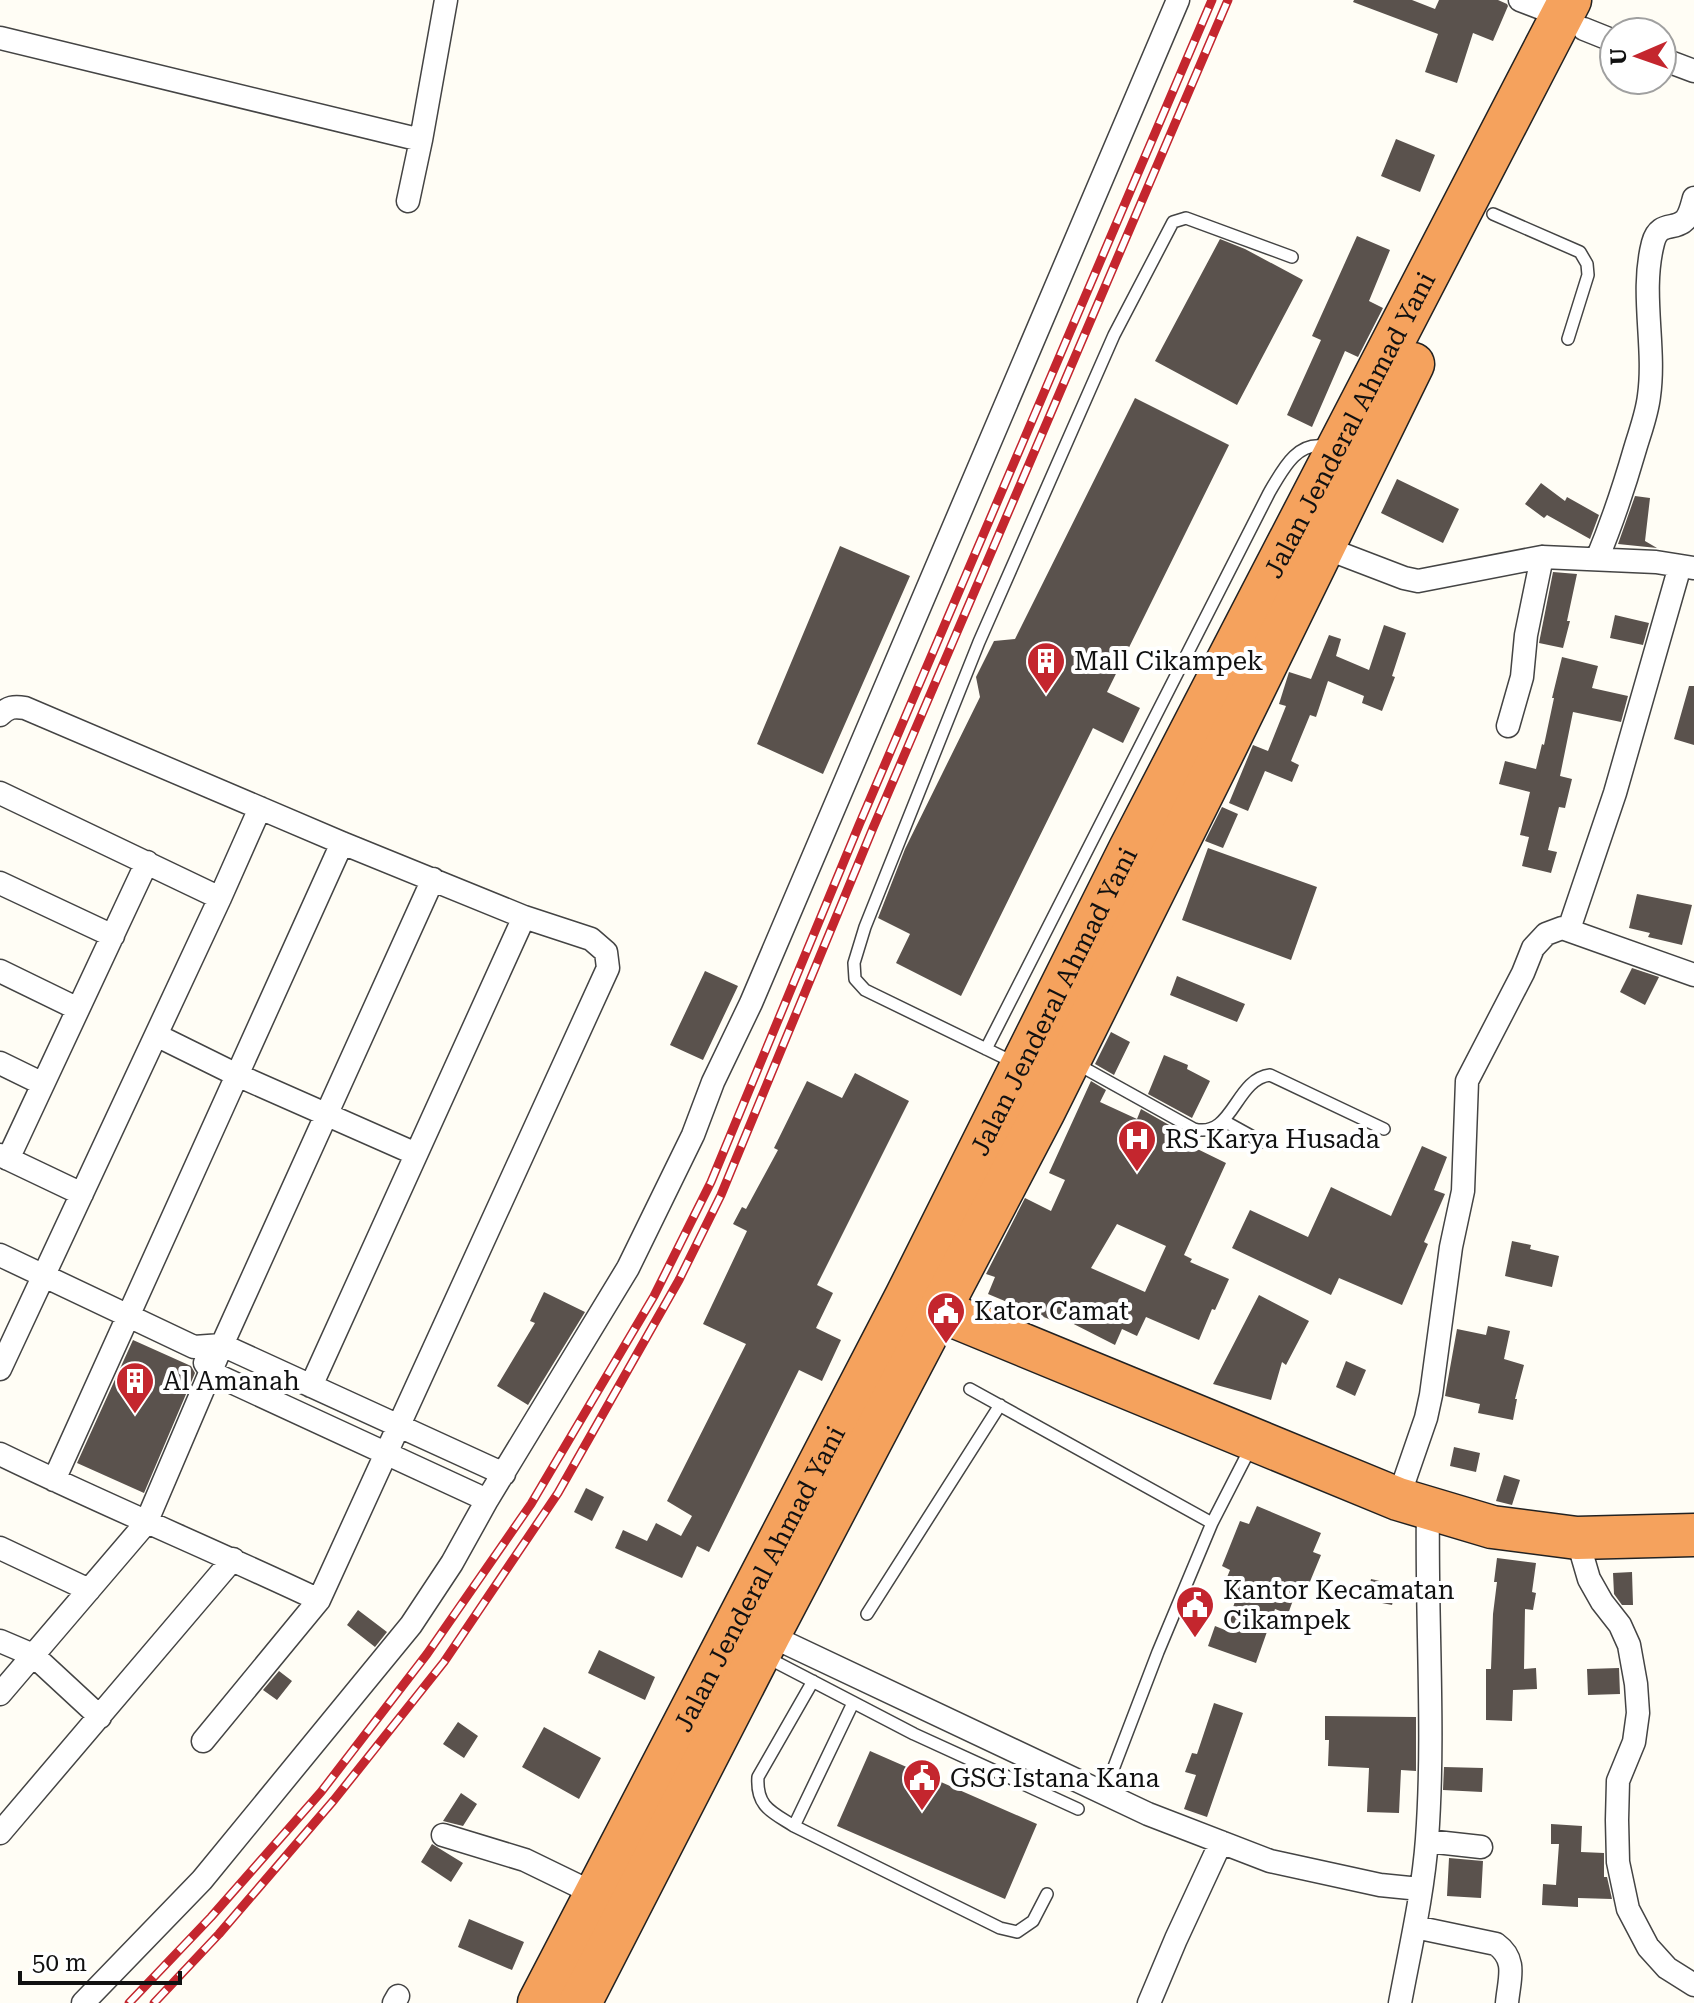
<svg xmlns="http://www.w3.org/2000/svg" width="1694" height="2003" viewBox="0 0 1694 2003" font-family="'Roboto Serif',serif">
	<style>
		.building { fill: #5a524d; fill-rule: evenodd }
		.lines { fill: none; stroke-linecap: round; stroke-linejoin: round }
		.lane-casing { stroke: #444; stroke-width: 14 }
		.street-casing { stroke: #444; stroke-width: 25 }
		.highway-casing { stroke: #222; stroke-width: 45 }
		.lane { stroke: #fff; stroke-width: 11 }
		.street { stroke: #fff; stroke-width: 22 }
		.highway { stroke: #f5a25d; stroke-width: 42 }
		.rail-casing { stroke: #c4262e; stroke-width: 9 }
		.rail { stroke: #fff; stroke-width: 6; stroke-dasharray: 18; stroke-linecap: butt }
		.labels { text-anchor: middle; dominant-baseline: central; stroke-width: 8; stroke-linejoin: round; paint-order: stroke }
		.street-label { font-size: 26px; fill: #111; stroke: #fff }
		.poi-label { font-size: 26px; fill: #111; stroke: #fff; text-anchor: start }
	</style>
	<rect width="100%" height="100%" fill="#fffdf5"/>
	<path class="building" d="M 1354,0 L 1412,0 L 1435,9 L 1439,0 L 1498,0 L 1507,4 L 1508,6 L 1493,41 L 1473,33 L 1457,83 L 1425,72 L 1438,34 L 1353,2 Z
		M 1396,139 L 1435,155 L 1420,192 L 1381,176 Z
		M 1357,236 L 1390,250 L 1369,301 L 1383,308 L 1358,357 L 1345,351 L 1312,427 L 1287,415 L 1321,340 L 1312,336 Z
		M 1220,239 L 1245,249 L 1303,280 L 1237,405 L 1155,361 Z
		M 1135,398 L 1229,445 L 1107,692 L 1140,708 L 1123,743 L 1093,728 L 961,996 L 896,963 L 910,934 L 878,918 L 905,849 L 980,697 L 976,677 L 994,641 L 1015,639 Z
		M 1397,479 L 1459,509 L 1443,543 L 1381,513 Z
		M 1541,483 L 1565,501 L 1567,497 L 1599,515 L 1590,539 L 1547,515 L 1544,518 L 1525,504 Z
		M 1635,496 L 1650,498 L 1645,541 L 1657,548 L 1618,544 Z
		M 840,546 L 910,576 L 823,774 L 757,744 Z
		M 1553,572 L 1577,574 L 1567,621 L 1570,621 L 1563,648 L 1539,643 Z
		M 1615,615 L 1649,623 L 1643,645 L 1610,638 Z
		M 1384,625 L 1406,633 L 1392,676 L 1395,677 L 1382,711 L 1362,703 L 1364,696 L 1328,681 L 1316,717 L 1310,715 L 1291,761 L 1299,765 L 1292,782 L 1265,771 L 1248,811 L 1229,803 L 1253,745 L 1268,751 L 1286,706 L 1279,704 L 1289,672 L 1311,679 L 1329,635 L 1341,639 L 1336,656 L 1369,670 Z
		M 1562,657 L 1598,666 L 1592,688 L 1628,696 L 1621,722 L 1573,712 L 1560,776 L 1572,779 L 1565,808 L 1559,807 L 1548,850 L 1557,852 L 1551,873 L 1522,866 L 1529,837 L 1520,835 L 1530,792 L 1499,784 L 1505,761 L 1536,769 L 1542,744 L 1544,745 L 1554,698 L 1552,698 Z
		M 1689,686 L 1694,686 L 1694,745 L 1674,739 Z
		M 1222,807 L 1238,814 L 1223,848 L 1205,841 Z
		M 1208,848 L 1317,887 L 1291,960 L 1182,920 Z
		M 1637,894 L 1692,905 L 1682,945 L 1648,937 L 1650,933 L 1629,928 Z
		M 1632,968 L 1659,977 L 1645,1005 L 1620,992 Z
		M 705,971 L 738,986 L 703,1060 L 670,1045 Z
		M 1177,976 L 1245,1004 L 1237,1022 L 1170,995 Z
		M 1111,1032 L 1130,1042 L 1114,1075 L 1095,1064 Z
		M 1164,1055 L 1188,1065 L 1187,1069 L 1210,1081 L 1192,1118 L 1148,1094 Z
		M 855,1073 L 909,1101 L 817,1285 L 833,1293 L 816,1328 L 841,1340 L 822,1381 L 799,1370 L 709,1552 L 697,1546 L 682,1578 L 615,1548 L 623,1530 L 647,1541 L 656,1523 L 681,1536 L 692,1516 L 667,1501 L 746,1344 L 703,1324 L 747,1231 L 733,1224 L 742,1207 L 746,1209 L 778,1150 L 774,1148 L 807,1081 L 842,1098 Z
		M 1091,1081 L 1106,1090 L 1100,1102 L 1137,1119 L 1141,1109 L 1185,1134 L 1181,1141 L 1226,1163 L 1184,1255 L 1192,1259 L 1190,1262 L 1229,1279 L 1215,1310 L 1212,1309 L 1199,1340 L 1146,1317 L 1137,1336 L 1122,1329 L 1115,1345 L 1054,1314 L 1051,1320 L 988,1294 L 995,1277 L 986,1274 L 1025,1198 L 1051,1211 L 1065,1180 L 1049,1173 ZM 1117,1224 L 1166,1246 L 1145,1292 L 1091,1268 Z
		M 1422,1146 L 1447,1157 L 1434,1190 L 1445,1194 L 1424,1242 L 1428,1244 L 1402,1305 L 1339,1278 L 1331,1295 L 1232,1248 L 1250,1210 L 1308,1237 L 1331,1187 L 1391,1216 Z
		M 1512,1241 L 1531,1245 L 1530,1249 L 1559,1256 L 1552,1287 L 1505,1276 Z
		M 544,1292 L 585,1312 L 528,1405 L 497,1386 L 535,1323 L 530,1321 Z
		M 1259,1295 L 1309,1321 L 1286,1365 L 1282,1362 L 1271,1400 L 1213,1384 Z
		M 1488,1326 L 1510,1331 L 1504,1359 L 1524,1365 L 1515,1399 L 1517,1399 L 1513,1420 L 1478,1413 L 1480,1404 L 1445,1396 L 1457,1329 L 1486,1335 Z
		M 133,1340 L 191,1366 L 195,1373 L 144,1493 L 77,1463 Z
		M 1346,1361 L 1366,1370 L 1355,1396 L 1336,1387 Z
		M 1454,1447 L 1480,1453 L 1476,1472 L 1450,1466 Z
		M 1504,1475 L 1520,1480 L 1512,1505 L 1496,1501 Z
		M 586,1488 L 604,1497 L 592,1521 L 574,1512 Z
		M 1257,1506 L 1321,1533 L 1313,1552 L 1321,1555 L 1304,1596 L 1296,1592 L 1288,1614 L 1275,1609 L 1256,1663 L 1208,1646 L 1215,1626 L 1225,1630 L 1238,1593 L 1223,1587 L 1230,1570 L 1222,1566 L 1240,1521 L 1249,1524 Z
		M 1497,1558 L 1536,1563 L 1532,1592 L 1536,1593 L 1533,1610 L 1525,1609 L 1524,1669 L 1536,1668 L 1537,1689 L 1513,1690 L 1512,1721 L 1486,1720 L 1486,1669 L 1491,1669 L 1493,1614 L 1497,1582 L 1494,1582 Z
		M 1632,1572 L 1633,1605 L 1622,1605 L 1614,1594 L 1613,1573 Z
		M 1371,1579 L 1397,1585 L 1392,1605 L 1367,1600 Z
		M 358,1610 L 387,1632 L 375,1647 L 347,1625 Z
		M 599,1650 L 655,1677 L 645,1700 L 588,1673 Z
		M 1619,1668 L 1620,1694 L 1588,1695 L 1587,1669 Z
		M 279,1671 L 292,1681 L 277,1700 L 263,1690 Z
		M 1214,1703 L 1243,1713 L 1207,1817 L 1184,1809 L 1196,1775 L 1185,1772 L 1192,1753 L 1197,1754 Z
		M 1325,1716 L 1416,1717 L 1416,1771 L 1401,1770 L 1399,1813 L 1367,1812 L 1369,1768 L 1328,1766 L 1329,1740 L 1325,1740 Z
		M 458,1722 L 478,1736 L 464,1758 L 443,1744 Z
		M 544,1727 L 601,1758 L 579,1799 L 522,1767 Z
		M 870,1751 L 1037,1824 L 1005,1899 L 837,1826 Z
		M 1444,1767 L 1483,1768 L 1482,1792 L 1443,1790 Z
		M 461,1793 L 477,1804 L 463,1826 L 443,1821 Z
		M 1551,1824 L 1582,1826 L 1581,1852 L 1604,1853 L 1604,1877 L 1607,1877 L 1612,1899 L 1578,1898 L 1578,1907 L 1542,1905 L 1543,1884 L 1556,1885 L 1559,1844 L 1551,1844 Z
		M 432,1844 L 463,1863 L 451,1882 L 421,1862 Z
		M 1449,1858 L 1483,1861 L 1481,1898 L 1447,1896 Z
		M 469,1919 L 524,1942 L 512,1970 L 458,1947 Z"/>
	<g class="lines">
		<defs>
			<path id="lane" d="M 1493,214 L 1580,252 L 1587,264 L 1588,275 L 1568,339
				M 986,1049 L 1269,493 C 1282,471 1297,439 1327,447
				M 1015,1063 L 865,990 L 855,979 L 854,963 L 865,927 L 979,642 L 1114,335 L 1173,222 L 1186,218 L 1292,257
				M 1077,1064 L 1194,1129 C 1233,1139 1235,1079 1270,1075 L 1384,1129
				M 1224,1121 L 1262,1142
				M 970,1389 L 1212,1523
				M 867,1614 L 1000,1405
				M 768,1658 L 914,1734 L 1078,1809
				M 813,1681 L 758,1777 C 756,1807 772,1812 794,1826 L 1000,1928 L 1017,1932 L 1033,1921 L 1047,1894
				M 1104,1793 L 1158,1652 L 1212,1523 L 1251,1447
				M 794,1826 L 853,1703"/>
			<path id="street" d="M 1520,0 L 1562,16
				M 1584,29 L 1614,41
				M 0,38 L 421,140
				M 1662,59 L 1694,71
				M 408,201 L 421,140 L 446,0
				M 1323,547 L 1404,578 L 1418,581 L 1542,557 L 1656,562 L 1693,568
				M 1597,559 C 1612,523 1624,487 1635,449 C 1640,432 1647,414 1649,396 C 1656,346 1640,293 1653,243 C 1659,220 1675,231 1685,220 C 1690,215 1692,205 1694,198
				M 0,715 C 8,707 14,706 25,708 L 342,843 L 524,917 L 591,939 L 606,952 L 608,968 L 319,1600 L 203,1741
				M 1508,726 L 1522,677 L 1526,635 L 1542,557
				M 0,793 L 220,898
				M 0,883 L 113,936
				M 1569,929 L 1615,793 L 1680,566
				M 0,971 L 78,1009
				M 156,1035 L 237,1075 L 416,1154
				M 0,1063 L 43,1084
				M 0,1155 L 82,1194
				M 8,1159 L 147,862
				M 0,1255 L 194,1347 L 222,1345 L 504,1474
				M 205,1363 L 212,1373 L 487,1500
				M 0,1369 L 220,898 L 260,808
				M 311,1386 L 524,917
				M 0,1454 C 105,1505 213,1550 319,1600
				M 54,1480 L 342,843
				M 1398,1499 L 1426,1418 L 1431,1395 L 1451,1247 L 1463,1191 L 1467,1081 L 1523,973 L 1533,948 L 1546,934 L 1562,928 L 1694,975
				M 1577,1538 L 1589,1579 L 1602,1602 L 1620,1625 L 1629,1645 L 1636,1684 L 1638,1713 L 1634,1742 L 1618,1781 L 1617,1820 L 1618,1862 L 1628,1909 L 1648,1947 L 1667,1968 L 1694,1985
				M 0,1548 L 89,1590
				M 769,1635 L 1148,1814 L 1270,1861 L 1380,1885 L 1420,1889
				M 0,1641 L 33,1655 L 100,1717
				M 0,1694 L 146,1523 L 222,1345 L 433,879
				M 0,1833 L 233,1559
				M 443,1835 L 525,1860 L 595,1894
				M 1427,1841 L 1481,1847
				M 1415,1927 L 1496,1944 C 1518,1960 1509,1979 1507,2003
				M 83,2003 L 202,1880 L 411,1625 L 452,1563 L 487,1500 L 628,1268 L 693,1135 L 713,1082 L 751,1003 L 1178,0
				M 394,2003 L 398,1996
				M 1149,2003 L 1176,1939 L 1221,1842
				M 1400,2003 C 1410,1949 1423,1894 1427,1839 C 1435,1729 1426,1618 1428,1508"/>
			<g id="highway">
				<path d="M 914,1300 L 1398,1499 L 1492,1527 L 1577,1538 L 1694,1535"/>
				<path id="s1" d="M 539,2003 L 906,1297 L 1130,849 L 1570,0"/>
				<path d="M 580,2003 L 769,1635 L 1044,1111 L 1224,750 L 1413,364"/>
			</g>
		</defs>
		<use href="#lane" class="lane-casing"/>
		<use href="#street" class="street-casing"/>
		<use href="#highway" class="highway-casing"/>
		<use href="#lane" class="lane"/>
		<use href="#street" class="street"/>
		<use href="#highway" class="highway"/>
		<defs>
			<path id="rail" d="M 129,2003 L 211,1917 L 321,1792 L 427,1654 L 531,1504 L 654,1296 L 711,1182 L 859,825 L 1212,0
				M 154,2003 L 219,1934 L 334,1800 L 444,1662 L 558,1493 L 679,1280 L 721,1195 L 873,828 L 1228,0"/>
		</defs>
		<use href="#rail" class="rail-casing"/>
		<use href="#rail" class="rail"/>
	</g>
	<defs>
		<symbol id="building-pin" viewBox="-11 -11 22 30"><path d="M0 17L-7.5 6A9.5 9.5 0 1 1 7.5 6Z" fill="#c4262e" stroke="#fff"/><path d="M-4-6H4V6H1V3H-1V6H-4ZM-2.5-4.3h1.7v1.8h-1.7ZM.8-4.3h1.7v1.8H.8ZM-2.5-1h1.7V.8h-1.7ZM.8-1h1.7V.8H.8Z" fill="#fff"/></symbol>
		<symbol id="hospital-pin" viewBox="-11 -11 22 30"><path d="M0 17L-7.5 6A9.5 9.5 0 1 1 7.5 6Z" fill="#c4262e" stroke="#fff"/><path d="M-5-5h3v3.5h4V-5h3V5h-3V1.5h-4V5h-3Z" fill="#fff"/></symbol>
		<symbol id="civic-pin" viewBox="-11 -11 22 30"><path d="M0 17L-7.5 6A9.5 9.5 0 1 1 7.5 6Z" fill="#c4262e" stroke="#fff"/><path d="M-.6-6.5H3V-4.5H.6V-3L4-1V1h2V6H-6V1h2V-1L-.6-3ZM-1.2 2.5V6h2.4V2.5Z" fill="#fff"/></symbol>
	</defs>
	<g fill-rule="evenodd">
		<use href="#building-pin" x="1024" y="639" width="44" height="60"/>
		<use href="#hospital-pin" x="1115" y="1117" width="44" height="60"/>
		<use href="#civic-pin" x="924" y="1289" width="44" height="60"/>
		<use href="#building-pin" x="113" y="1359" width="44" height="60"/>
		<use href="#civic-pin" x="1173" y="1583" width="44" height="60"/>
		<use href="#civic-pin" x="900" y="1756" width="44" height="60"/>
	</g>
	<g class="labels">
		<g class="street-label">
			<text stroke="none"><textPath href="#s1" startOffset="1774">Jalan Jenderal Ahmad Yani</textPath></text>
			<text stroke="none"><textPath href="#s1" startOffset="1126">Jalan Jenderal Ahmad Yani</textPath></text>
			<text stroke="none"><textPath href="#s1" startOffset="478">Jalan Jenderal Ahmad Yani</textPath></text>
		</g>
		<g class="poi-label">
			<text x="1074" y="661">Mall Cikampek</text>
			<text x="1165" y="1139">RS Karya Husada</text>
			<text x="974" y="1311">Kator Camat</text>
			<text x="163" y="1381">Al Amanah</text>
			<text x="1223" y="1590">Kantor Kecamatan<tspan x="1223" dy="30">Cikampek</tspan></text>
			<text x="950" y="1778">GSG Istana Kana</text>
		</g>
	</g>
	<g transform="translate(1638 56) rotate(268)"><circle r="38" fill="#ffffff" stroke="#a0a0a0" stroke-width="2"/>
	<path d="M0-6L14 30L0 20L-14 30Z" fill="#c4262e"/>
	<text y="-12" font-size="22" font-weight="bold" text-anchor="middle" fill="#111111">U</text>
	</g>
	<path d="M20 1971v12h160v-12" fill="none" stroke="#111111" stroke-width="4"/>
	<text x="32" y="1971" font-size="24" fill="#111111" stroke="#ffffff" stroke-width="6" paint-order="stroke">50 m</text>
</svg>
